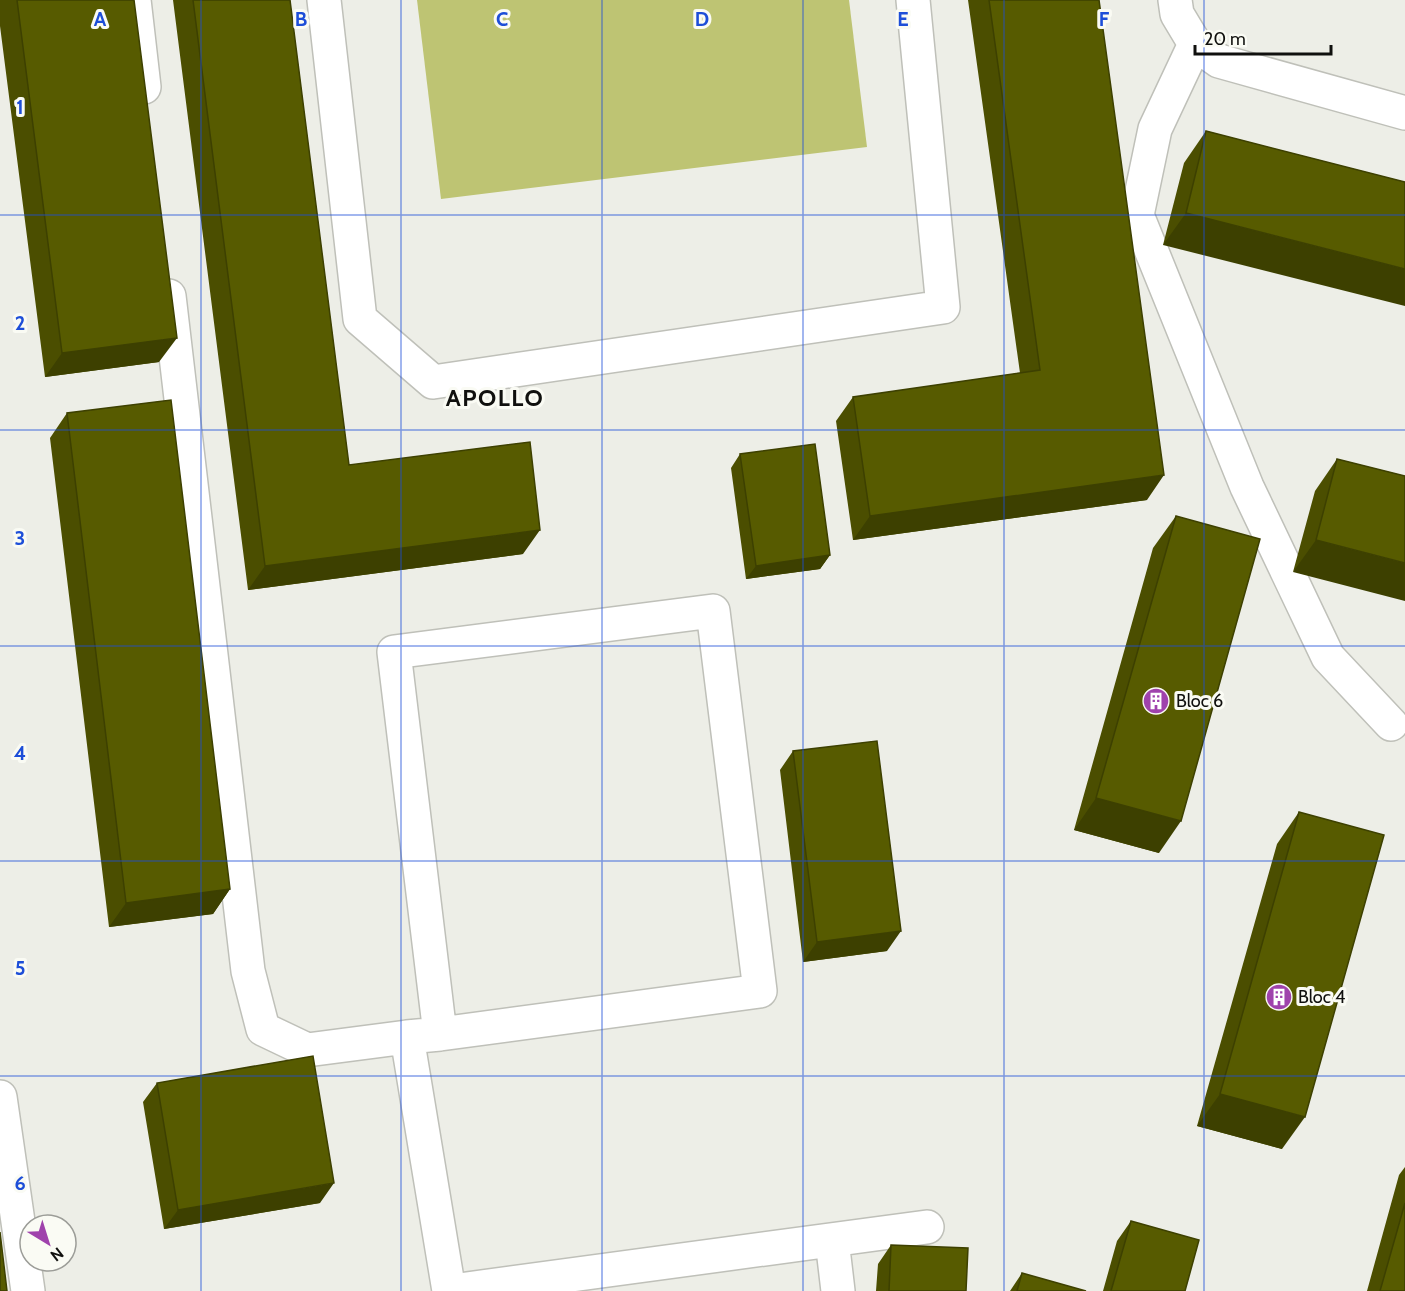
<svg xmlns="http://www.w3.org/2000/svg" width="1405" height="1291" viewBox="0 0 1405 1291" font-family="Cabin,sans-serif">
	<style>
		.green { fill: #bec473 }
		.lines { fill: none; stroke-linecap: round; stroke-linejoin: round }
		.minor-casing { stroke: #bfc0b9; stroke-width: 36 }
		.minor { stroke: #fff; stroke-width: 33 }
		.wall { fill: #4b4e00 }
		.shaded-wall { fill: #3d4000 }
		.building { fill: #575b00; stroke: #3d4000; stroke-width: 1.5 }
		.grid { fill: none; stroke: #1d4ed8; stroke-width: 1.5; stroke-opacity: 0.55 }
		.labels { text-anchor: middle; dominant-baseline: central; stroke-width: 6; stroke-linejoin: round; paint-order: stroke }
		.poi-label { font-size: 18px; fill: #10100e; stroke: #fafbf4; text-anchor: start }
		.district-label { font-size: 24px; font-weight: bold; letter-spacing: 1.5px; fill: #10100e; stroke: #fafbf4 }
		.grid-label { font-size: 20px; text-anchor: middle; font-weight: bold; fill: #1d4ed8; stroke: #fafbf4; stroke-width: 6; stroke-linejoin: round; paint-order: stroke }
	</style>
	<rect width="100%" height="100%" fill="#edeee7"/>
	<path class="green" d="M 417,0 L 849,0 L 867,147 L 441,199 Z"/>
	<g class="lines">
		<defs>
			<path id="minor" d="M 134,0 L 144,87
				M 324,0 L 360,319 L 433,382 L 943,307 L 913,0
				M 1175,0 L 1177,14 L 1195,44 L 1219,61 L 1405,113
				M 1195,44 L 1155,129 L 1137,215 L 1247,487 L 1328,657 L 1391,724
				M 169,296 L 248,971 L 263,1029 L 307,1050 L 407,1037
				M 440,1034 L 394,652 L 713,611 L 760,991 L 440,1034 L 407,1037 L 449,1291
				M 0,1097 L 28,1291
				M 832,1240 L 838,1291
				M 452,1291 L 927,1227"/>
		</defs>
		<use href="#minor" class="minor-casing"/>
		<use href="#minor" class="minor"/>
	</g>
	<path class="wall" d="M 0,0 L 134,0 L 159,362 L 45,377 L 0,26 Z
		M 173,0 L 290,0 L 349,465 L 523,554 L 248,590 Z
		M 968,0 L 1099,0 L 1147,500 L 853,540 L 836,421 L 853,397 L 1020,373 Z
		M 1206,131 L 1405,182 L 1163,245 L 1184,163 Z
		M 67,413 L 230,889 L 213,914 L 109,927 L 50,438 Z
		M 740,454 L 830,555 L 820,569 L 746,579 L 731,468 Z
		M 1337,459 L 1405,476 L 1293,572 L 1315,491 Z
		M 1176,516 L 1159,853 L 1074,830 L 1153,548 Z
		M 793,751 L 887,951 L 803,962 L 780,770 Z
		M 1299,812 L 1282,1149 L 1197,1126 L 1277,844 Z
		M 157,1083 L 320,1203 L 164,1229 L 143,1102 Z
		M 1405,1167 L 1405,1291 L 1367,1291 L 1399,1175 Z
		M 1131,1221 L 1185,1291 L 1103,1291 L 1117,1241 Z
		M 891,1245 L 966,1291 L 876,1291 L 878,1264 Z
		M 1022,1273 L 1017,1291 L 1010,1291 Z"/>
	<path class="shaded-wall" d="M 1186,213 L 1405,269 L 1405,306 L 1163,245 Z
		M 177,338 L 159,362 L 45,377 L 62,353 Z
		M 1164,475 L 1147,500 L 853,540 L 870,516 Z
		M 540,530 L 523,554 L 248,590 L 265,566 Z
		M 1316,540 L 1405,563 L 1405,601 L 1293,572 Z
		M 830,555 L 820,569 L 746,579 L 756,566 Z
		M 1096,798 L 1181,821 L 1159,853 L 1074,830 Z
		M 230,889 L 213,914 L 109,927 L 126,903 Z
		M 901,931 L 887,951 L 803,962 L 817,942 Z
		M 1220,1094 L 1305,1117 L 1282,1149 L 1197,1126 Z
		M 334,1183 L 320,1203 L 164,1229 L 178,1210 Z"/>
	<path class="building" d="M 17,0 L 134,0 L 177,338 L 62,353 Z
		M 193,0 L 290,0 L 349,465 L 530,442 L 540,530 L 265,566 Z
		M 989,0 L 1099,0 L 1164,475 L 870,516 L 853,397 L 1040,370 Z
		M 1206,131 L 1405,182 L 1405,269 L 1186,213 Z
		M 171,400 L 230,889 L 126,903 L 67,413 Z
		M 815,444 L 830,555 L 756,566 L 740,454 Z
		M 1337,459 L 1405,476 L 1405,563 L 1316,540 Z
		M 1176,516 L 1260,539 L 1181,821 L 1096,798 Z
		M 877,741 L 901,931 L 817,942 L 793,751 Z
		M 1299,812 L 1384,835 L 1305,1117 L 1220,1094 Z
		M 313,1056 L 334,1183 L 178,1210 L 157,1083 Z
		M 1405,1203 L 1405,1291 L 1380,1291 Z
		M 1131,1221 L 1199,1240 L 1185,1291 L 1111,1291 Z
		M 0,1232 L 7,1291 L 0,1291 Z
		M 891,1245 L 968,1248 L 966,1291 L 889,1291 Z
		M 1022,1273 L 1086,1291 L 1017,1291 Z"/>
	<path class="grid" d="M 201,0 L 201,1291M 401,0 L 401,1291M 602,0 L 602,1291M 803,0 L 803,1291M 1004,0 L 1004,1291M 1204,0 L 1204,1291M 0,215 L 1405,215M 0,430 L 1405,430M 0,646 L 1405,646M 0,861 L 1405,861M 0,1076 L 1405,1076"/>
	<defs>
		<symbol id="building-disc" viewBox="-11 -11 22 22"><circle r="9.5" fill="#9f42ac" stroke="#fafbf4"/><path d="M-4-6H4V6H1V3H-1V6H-4ZM-2.5-4.3h1.7v1.8h-1.7ZM.8-4.3h1.7v1.8H.8ZM-2.5-1h1.7V.8h-1.7ZM.8-1h1.7V.8H.8Z" fill="#fff"/></symbol>
	</defs>
	<g fill-rule="evenodd">
		<use href="#building-disc" x="1141" y="686" width="30" height="30"/>
		<use href="#building-disc" x="1264" y="982" width="30" height="30"/>
	</g>
	<g class="labels">
		<g class="poi-label">
			<text x="1176" y="701">Bloc 6</text>
			<text x="1298" y="997">Bloc 4</text>
		</g>
		<g class="district-label">
			<text x="495" y="397">APOLLO</text>
		</g>
	</g>
	<g class="grid-label">
		<text x="100" y="26">A</text>
		<text x="301" y="26">B</text>
		<text x="502" y="26">C</text>
		<text x="702" y="26">D</text>
		<text x="903" y="26">E</text>
		<text x="1104" y="26">F</text>
		<text x="20" y="114">1</text>
		<text x="20" y="330">2</text>
		<text x="20" y="545">3</text>
		<text x="20" y="760">4</text>
		<text x="20" y="975">5</text>
		<text x="20" y="1190">6</text>
	</g>
	<g transform="translate(48 1243) rotate(142)"><circle r="28" fill="#fafbf4" stroke="#9c9d98" stroke-width="1.5"/>
	<path d="M0-4.5L10 22L0 15L-10 22Z" fill="#9f42ac"/>
	<text y="-9" font-size="16" font-weight="bold" text-anchor="middle" fill="#10100e">N</text>
	</g>
	<path d="M1195 45v9h136v-9" fill="none" stroke="#10100e" stroke-width="3"/>
	<text x="1204" y="45" font-size="18" fill="#10100e" stroke="#fafbf4" stroke-width="4.5" paint-order="stroke">20 m</text>
</svg>
